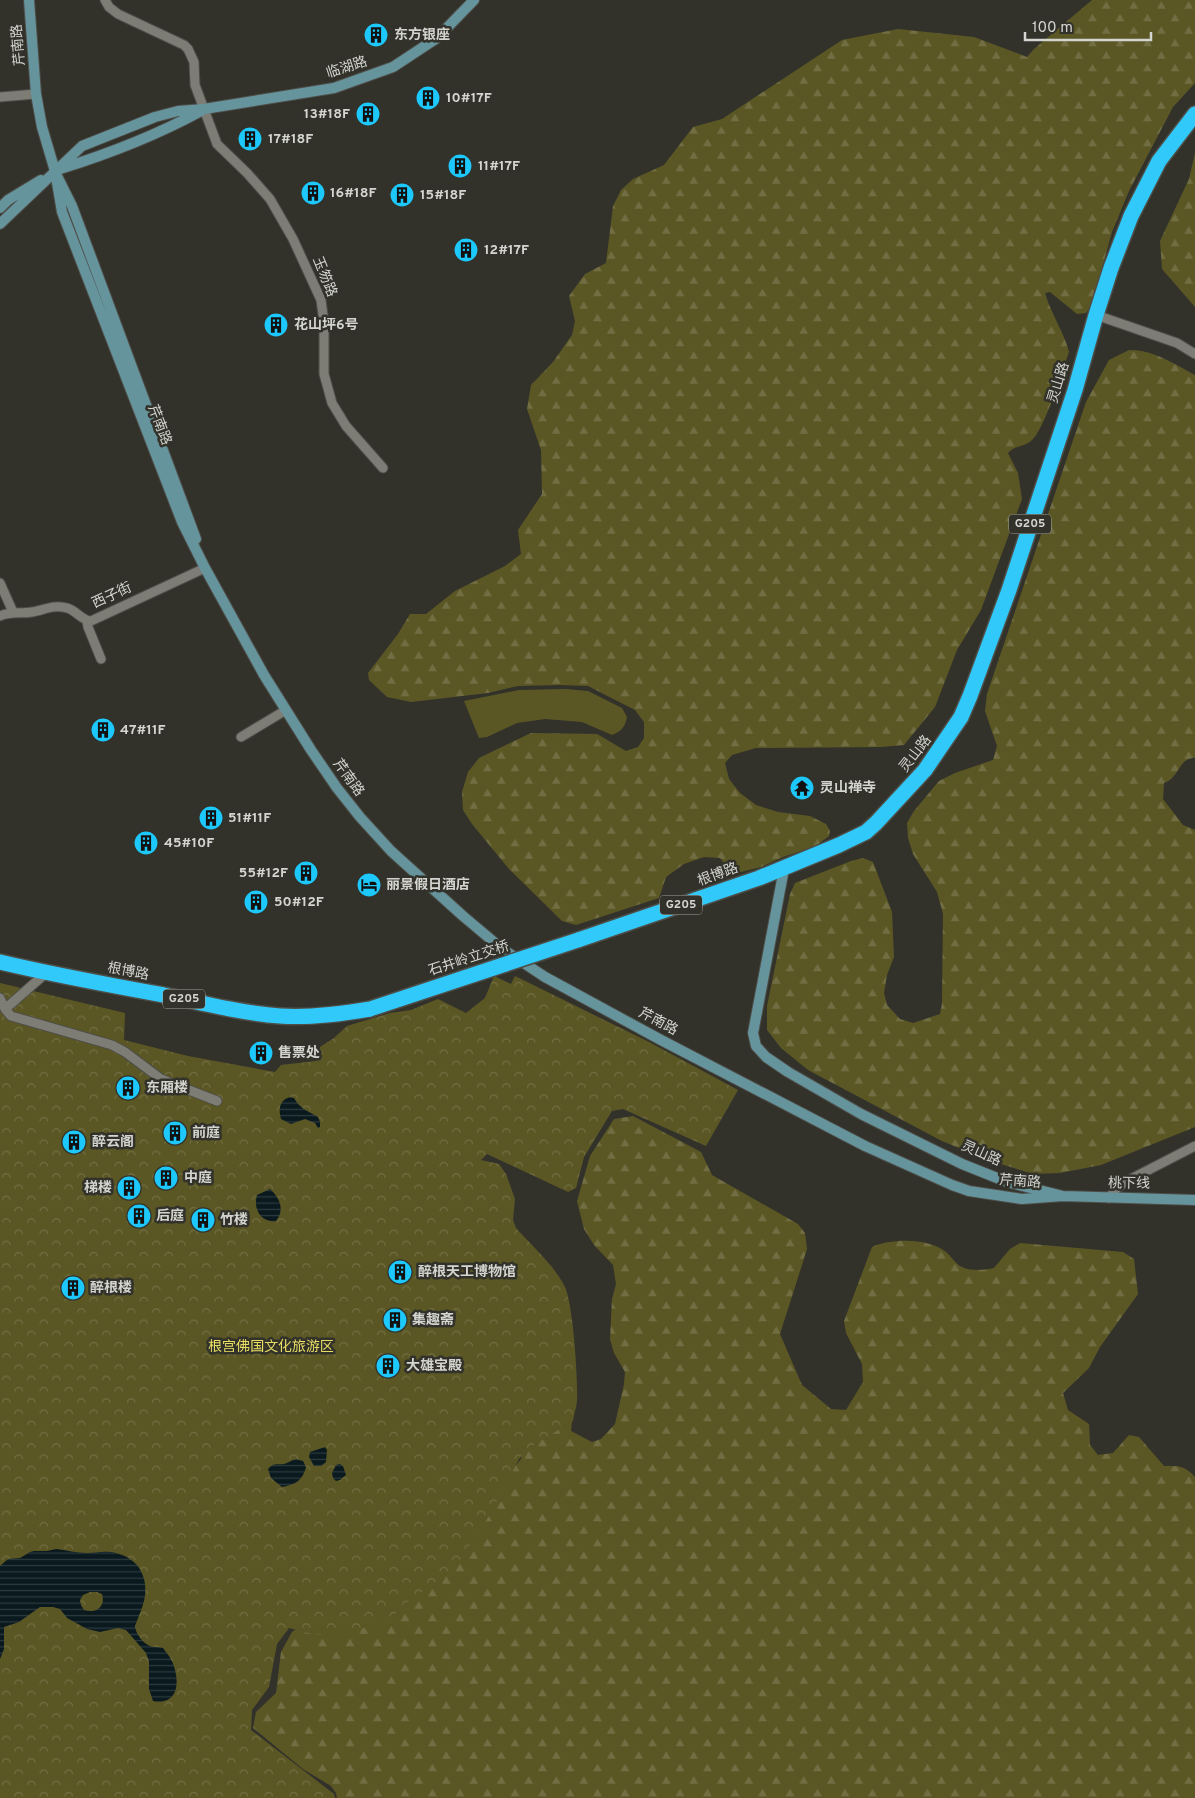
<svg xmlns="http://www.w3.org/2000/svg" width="1195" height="1798" viewBox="0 0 1195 1798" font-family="Overpass,'Noto Sans SC',sans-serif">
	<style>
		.grass { fill: #5b5724 }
		.forest { fill: url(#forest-firs) }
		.park { fill: url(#park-crowns) }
		.water { fill: url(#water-rules); fill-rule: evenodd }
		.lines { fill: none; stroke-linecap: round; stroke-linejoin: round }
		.street-casing { stroke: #4e4e49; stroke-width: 11 }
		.secondary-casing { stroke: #4e4e49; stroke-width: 12 }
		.highway-casing { stroke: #4e4e49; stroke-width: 18 }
		.street { stroke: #7d7d75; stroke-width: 9 }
		.secondary { stroke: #66949d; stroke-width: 10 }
		.highway { stroke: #30c9fa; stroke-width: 15 }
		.highway-bridge-casing { stroke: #4e4e49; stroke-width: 18; stroke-linecap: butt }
		.highway-bridge { stroke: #30c9fa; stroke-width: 15 }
		.labels { text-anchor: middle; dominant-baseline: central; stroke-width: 5; stroke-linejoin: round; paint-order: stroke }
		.shield { fill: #32322b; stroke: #a3a39e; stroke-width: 1 }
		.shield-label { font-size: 12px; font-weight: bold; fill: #d4d4d0 }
		.poi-label { font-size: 14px; font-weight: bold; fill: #d4d4d0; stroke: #32322b; text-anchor: start }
		.street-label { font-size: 14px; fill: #d4d4d0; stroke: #32322b }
		.park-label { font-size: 14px; fill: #e8de64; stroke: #32322b }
	</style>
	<defs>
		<pattern id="forest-firs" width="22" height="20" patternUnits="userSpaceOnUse" patternTransform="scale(1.25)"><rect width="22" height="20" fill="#5b5724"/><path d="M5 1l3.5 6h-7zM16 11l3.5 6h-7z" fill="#726e43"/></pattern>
		<pattern id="park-crowns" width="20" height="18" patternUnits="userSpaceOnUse" patternTransform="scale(1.25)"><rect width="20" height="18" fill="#5b5724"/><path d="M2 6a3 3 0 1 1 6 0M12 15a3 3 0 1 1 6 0" fill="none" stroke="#726e43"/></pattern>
		<pattern id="water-rules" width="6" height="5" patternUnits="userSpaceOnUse" patternTransform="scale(1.25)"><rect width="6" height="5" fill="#0a191e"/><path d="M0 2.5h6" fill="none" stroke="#2d3a3e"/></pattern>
	</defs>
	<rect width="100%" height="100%" fill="#32322b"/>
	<path class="grass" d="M 565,689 L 588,691 L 622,708 L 627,717 C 625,727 622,731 612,735 L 582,722 L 545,719 L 517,723 L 487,737 L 479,738 L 464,701 L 519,690 Z"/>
	<path class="forest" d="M 1092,0 L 1195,0 L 1195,83 L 1173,107 L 1129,191 L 1112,232 L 1092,304 L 1086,313 L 1077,314 L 1050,292 L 1045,293 C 1051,314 1064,332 1069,352 C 1062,371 1044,431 1031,441 C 1024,447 1015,445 1008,453 L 1018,473 L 1022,499 L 981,610 L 957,650 L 935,707 L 904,745 L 881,747 L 756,748 L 732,755 L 725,763 L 729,779 L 740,793 L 756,805 L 778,812 L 810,816 L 826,824 L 830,831 L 829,836 L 816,846 L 783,857 L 761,867 L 733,874 L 720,858 L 704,857 L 684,864 L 666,877 L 659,898 L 576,925 L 562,921 L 509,869 L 472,824 L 463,810 L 462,792 L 468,772 L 479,758 L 531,733 L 597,734 L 626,751 L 638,747 L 644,738 L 644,722 L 635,710 L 588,686 L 560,685 L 518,686 L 488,693 L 411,702 L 387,697 L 369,680 L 368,673 L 398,634 L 410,614 L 426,614 L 455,591 L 505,566 L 521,554 L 518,530 L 542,494 L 541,450 L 527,409 L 531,385 L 553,362 L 572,335 L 575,321 L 569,296 L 585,274 L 606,263 L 613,206 L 621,190 L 633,179 L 664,165 L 693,127 L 722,119 L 842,40 L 898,29 L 974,37 L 1027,57 L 1034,49 Z
		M 1195,153 L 1195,307 L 1162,269 L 1160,241 L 1189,179 Z
		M 1129,350 C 1154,350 1174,364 1195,375 L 1195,758 C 1181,758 1180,771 1171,779 C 1169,781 1166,782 1164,783 L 1163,799 L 1183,825 L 1195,830 L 1195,1127 L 1101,1165 L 1060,1173 L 1033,1174 L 988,1160 L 942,1141 L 808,1070 L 781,1048 L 767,1030 L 767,1006 L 790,894 L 795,883 L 851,861 L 863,858 L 873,862 L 892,912 L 894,957 L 887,975 L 884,993 L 887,1005 L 900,1019 L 913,1023 L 940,1014 L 942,1003 L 943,914 L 937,892 L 913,854 L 908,838 L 907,823 L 914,811 L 939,781 L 955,773 L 993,760 L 997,746 L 985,711 L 987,694 L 1086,402 L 1109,360 Z
		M 633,1116 L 701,1152 L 712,1175 L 798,1224 L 805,1233 L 807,1249 L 780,1334 L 802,1385 L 831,1409 L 846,1410 L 863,1382 L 862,1364 L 846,1333 L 844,1321 L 872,1247 C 892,1238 929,1238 946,1252 C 951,1256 955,1263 960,1266 C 971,1272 983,1270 994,1268 L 1010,1249 L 1020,1243 L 1123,1252 L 1134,1259 L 1138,1294 L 1100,1347 L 1089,1368 L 1063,1393 L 1068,1410 L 1089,1424 L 1090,1445 L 1098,1455 L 1113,1453 L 1129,1435 L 1139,1437 L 1164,1466 C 1179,1466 1184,1465 1195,1477 L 1195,1798 L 337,1798 L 336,1793 L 331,1786 L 303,1769 L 253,1728 L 256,1712 L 276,1693 L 281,1652 L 292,1632 L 484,1505 L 521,1459 L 523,1447 L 510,1219 L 574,1402 L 571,1431 L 592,1442 L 601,1439 L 615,1424 L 624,1384 L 625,1372 L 614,1353 L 610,1339 L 612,1299 L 616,1284 L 613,1265 L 594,1245 L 584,1229 L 577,1201 L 590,1156 L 614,1119 Z"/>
	<path class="park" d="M 494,976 L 511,984 L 515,976 L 649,1042 L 738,1090 L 706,1146 L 623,1109 L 612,1111 L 584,1157 L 576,1188 L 568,1192 L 487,1154 L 481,1160 L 499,1164 L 506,1174 L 515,1199 L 513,1220 L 516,1228 C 532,1246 554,1265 565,1287 C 573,1304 578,1378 577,1399 C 577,1406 574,1414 573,1421 L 529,1448 L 519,1459 L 489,1516 L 454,1569 L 408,1602 L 388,1620 L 345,1634 L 316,1635 L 289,1628 L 277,1644 L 269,1687 L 252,1710 L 251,1730 L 334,1794 L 335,1798 L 0,1798 L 0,983 L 125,1013 L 124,1040 L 188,1056 L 275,1072 L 281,1065 L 316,1061 L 320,1047 L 334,1038 L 347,1026 L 390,1013 L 411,1010 L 438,999 L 466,1013 L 485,998 Z"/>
	<path class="water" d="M 290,1097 L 294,1098 C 300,1109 308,1111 318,1117 L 320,1122 L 320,1127 L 318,1128 L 315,1123 L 305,1119 L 291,1124 L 281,1119 C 278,1108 280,1100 290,1097 Z
		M 270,1189 C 280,1198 285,1210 276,1221 C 260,1223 253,1208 257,1195 Z
		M 325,1447 L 327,1450 L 326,1462 L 321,1466 L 314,1466 L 309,1457 L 310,1452 Z
		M 296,1459 L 303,1461 L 306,1467 C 303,1480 295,1485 282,1487 L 271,1478 L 268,1469 C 274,1462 276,1465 284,1464 C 288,1463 292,1460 296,1459 Z
		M 340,1464 L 343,1466 L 346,1475 L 340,1480 L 336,1481 L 333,1478 L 332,1473 L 336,1465 Z
		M 56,1549 C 66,1550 77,1553 87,1553 C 94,1553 102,1551 110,1552 C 136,1555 150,1575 144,1601 C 142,1609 138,1618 135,1626 C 136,1635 145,1646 154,1647 C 157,1647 160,1647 163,1648 C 166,1652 170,1657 172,1661 C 180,1679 180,1706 153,1701 L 149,1689 L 149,1661 L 146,1653 L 126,1630 L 118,1628 L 100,1632 L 87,1629 L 67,1618 L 60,1609 L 53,1607 L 40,1607 L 19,1622 L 4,1627 L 4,1649 L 0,1659 L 0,1566 L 8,1559 L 20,1558 L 30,1552 L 34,1551 L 47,1551 ZM 90,1592 L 97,1592 L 102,1594 C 106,1607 96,1614 84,1610 L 81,1605 L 80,1600 L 83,1595 Z"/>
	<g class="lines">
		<defs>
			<path id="street" d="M 105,0 L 109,7 L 118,14 L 184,45 L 188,49 L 194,62 L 195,85 L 217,144 L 247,173 L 270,199 L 293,239 L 321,300 L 324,323 L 324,374 L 332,403 L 346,426 L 383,468
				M 0,97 L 36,94
				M 1096,315 L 1177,343 L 1195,354
				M 0,583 L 13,612
				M 0,616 C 11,611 21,614 32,612 C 44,610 55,604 67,608 C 76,610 82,621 91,621 L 205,568
				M 87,621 L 88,627 L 101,659
				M 241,737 L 286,710
				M 0,998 L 5,1009 L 46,973
				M 5,1009 L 11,1016 L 112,1045 L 125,1052 L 161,1079 L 217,1101
				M 1109,1198 L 1117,1188 L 1125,1182 L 1195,1146"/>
			<path id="secondary" d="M 29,0 L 36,94 L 42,127 L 55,171 L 62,212 L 182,522 L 205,568 L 264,675 L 311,750 L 337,788 L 360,817 L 391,851 L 463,916 L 501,948 L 545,977 L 661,1040 L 865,1146 L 952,1185 L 969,1191 L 1022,1199 L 1063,1196
				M 60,169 C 108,154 157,135 201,111
				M 57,176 L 72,206 L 196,539
				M 0,208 L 8,200 L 41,180
				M 0,224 L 82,146 L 155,117 L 178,111 L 204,109 L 334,88 L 393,67 L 437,38 L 474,0
				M 784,869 L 753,1033 L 756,1046 L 766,1057 L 788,1072 L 861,1114 L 962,1164 L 1007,1182 L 1063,1196 L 1195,1200"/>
			<path id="highway" d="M 578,940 L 759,878 L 839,845 L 866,832 L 876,823 L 925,770 L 961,717 L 970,696 L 1009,590 L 1075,390 L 1096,315 L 1111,268 L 1131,216 L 1159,161 L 1195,114
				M 0,962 C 54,975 109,985 164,995 C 202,1003 241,1013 280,1016 C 309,1018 341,1014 370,1009"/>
		</defs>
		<use href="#street" class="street-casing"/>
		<use href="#secondary" class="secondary-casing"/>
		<use href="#highway" class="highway-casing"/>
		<use href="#street" class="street"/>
		<use href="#secondary" class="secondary"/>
		<use href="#highway" class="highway"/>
		<defs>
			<path id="highway-bridge" d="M 370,1009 L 578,940"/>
		</defs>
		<use href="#highway-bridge" class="highway-bridge-casing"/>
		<use href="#highway-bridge" class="highway-bridge"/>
	</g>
	<defs>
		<symbol id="building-disc" viewBox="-11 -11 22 22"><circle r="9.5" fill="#1dc9fc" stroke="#32322b"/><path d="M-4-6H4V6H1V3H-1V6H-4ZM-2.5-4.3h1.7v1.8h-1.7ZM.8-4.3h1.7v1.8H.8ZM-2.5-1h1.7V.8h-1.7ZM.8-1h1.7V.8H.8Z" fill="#111"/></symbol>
		<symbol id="temple-disc" viewBox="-11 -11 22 22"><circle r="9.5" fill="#1dc9fc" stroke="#32322b"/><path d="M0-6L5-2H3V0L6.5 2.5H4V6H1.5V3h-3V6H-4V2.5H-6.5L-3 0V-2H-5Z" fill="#111"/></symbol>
		<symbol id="hotel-disc" viewBox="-11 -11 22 22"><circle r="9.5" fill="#1dc9fc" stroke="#32322b"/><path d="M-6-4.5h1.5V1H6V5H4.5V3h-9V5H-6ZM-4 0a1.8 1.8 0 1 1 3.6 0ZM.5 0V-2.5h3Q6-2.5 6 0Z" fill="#111"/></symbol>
	</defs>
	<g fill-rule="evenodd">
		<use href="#building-disc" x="362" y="21" width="28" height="28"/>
		<use href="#building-disc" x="414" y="84" width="28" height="28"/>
		<use href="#building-disc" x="354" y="100" width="28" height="28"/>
		<use href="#building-disc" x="236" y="125" width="28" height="28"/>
		<use href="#building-disc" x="446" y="152" width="28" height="28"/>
		<use href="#building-disc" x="299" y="179" width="28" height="28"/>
		<use href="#building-disc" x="388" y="181" width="28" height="28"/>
		<use href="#building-disc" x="452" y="236" width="28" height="28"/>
		<use href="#building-disc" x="262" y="311" width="28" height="28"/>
		<use href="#building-disc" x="89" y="716" width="28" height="28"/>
		<use href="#temple-disc" x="788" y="774" width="28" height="28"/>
		<use href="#building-disc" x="197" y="804" width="28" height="28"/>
		<use href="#building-disc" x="132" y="829" width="28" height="28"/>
		<use href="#building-disc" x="292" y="859" width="28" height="28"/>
		<use href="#hotel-disc" x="355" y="871" width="28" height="28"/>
		<use href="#building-disc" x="242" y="888" width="28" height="28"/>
		<use href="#building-disc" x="247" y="1039" width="28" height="28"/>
		<use href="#building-disc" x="114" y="1074" width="28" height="28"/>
		<use href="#building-disc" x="161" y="1119" width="28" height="28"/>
		<use href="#building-disc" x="60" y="1128" width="28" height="28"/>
		<use href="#building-disc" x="152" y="1164" width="28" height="28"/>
		<use href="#building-disc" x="115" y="1174" width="28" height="28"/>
		<use href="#building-disc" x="125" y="1202" width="28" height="28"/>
		<use href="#building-disc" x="189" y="1206" width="28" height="28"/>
		<use href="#building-disc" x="386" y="1258" width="28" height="28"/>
		<use href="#building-disc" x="59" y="1274" width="28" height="28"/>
		<use href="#building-disc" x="381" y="1306" width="28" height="28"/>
		<use href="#building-disc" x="374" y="1352" width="28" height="28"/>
	</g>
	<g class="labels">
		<g class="shield">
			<rect x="1009" y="514.5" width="42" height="19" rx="4"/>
			<rect x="660" y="895.5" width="42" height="19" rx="4"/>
			<rect x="163" y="989.5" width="42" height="19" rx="4"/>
		</g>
		<g class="shield-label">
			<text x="1030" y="524">G205</text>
			<text x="681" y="905">G205</text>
			<text x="184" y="999">G205</text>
		</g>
		<g class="poi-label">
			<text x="394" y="35">东方银座</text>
			<text x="446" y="98">10#17F</text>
			<text x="350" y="114" text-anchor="end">13#18F</text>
			<text x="268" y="139">17#18F</text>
			<text x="478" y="166">11#17F</text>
			<text x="330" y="193">16#18F</text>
			<text x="420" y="195">15#18F</text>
			<text x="484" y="250">12#17F</text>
			<text x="294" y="325">花山坪6号</text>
			<text x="120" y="730">47#11F</text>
			<text x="820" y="788">灵山禅寺</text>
			<text x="228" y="818">51#11F</text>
			<text x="164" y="843">45#10F</text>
			<text x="288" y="873" text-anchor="end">55#12F</text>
			<text x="386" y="885">丽景假日酒店</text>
			<text x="274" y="902">50#12F</text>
			<text x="278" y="1053">售票处</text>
			<text x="146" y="1088">东厢楼</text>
			<text x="192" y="1133">前庭</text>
			<text x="92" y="1142">醉云阁</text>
			<text x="184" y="1178">中庭</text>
			<text x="112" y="1188" text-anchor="end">梯楼</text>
			<text x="156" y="1216">后庭</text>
			<text x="220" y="1220">竹楼</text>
			<text x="418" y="1272">醉根天工博物馆</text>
			<text x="90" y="1288">醉根楼</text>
			<text x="412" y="1320">集趣斋</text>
			<text x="406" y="1366">大雄宝殿</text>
		</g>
		<g class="street-label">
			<text transform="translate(19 45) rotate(-95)">芹南路</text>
			<text transform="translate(347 68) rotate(-18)">临湖路</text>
			<text transform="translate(324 277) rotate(68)">玉笏路</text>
			<text transform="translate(1059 383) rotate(-73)">灵山路</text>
			<text transform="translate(159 425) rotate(69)">芹南路</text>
			<text transform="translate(112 596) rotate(-25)">西子街</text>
			<text transform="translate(916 754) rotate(-52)">灵山路</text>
			<text transform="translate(348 778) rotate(54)">芹南路</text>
			<text transform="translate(718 875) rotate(-20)">根博路</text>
			<text transform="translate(469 959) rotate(-18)">石井岭立交桥</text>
			<text transform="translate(128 972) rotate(11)">根博路</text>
			<text transform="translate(658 1022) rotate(28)">芹南路</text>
			<text transform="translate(981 1154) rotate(24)">灵山路</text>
			<text transform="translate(1020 1182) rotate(4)">芹南路</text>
			<text transform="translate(1129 1184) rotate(1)">桃下线</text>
		</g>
		<g class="park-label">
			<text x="271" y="1347">根宫佛国文化旅游区</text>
		</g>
	</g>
	<path d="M1025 32v8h126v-8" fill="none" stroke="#d4d4d0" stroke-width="2.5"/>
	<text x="1032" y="32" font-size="15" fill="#d4d4d0" stroke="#32322b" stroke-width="4" paint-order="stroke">100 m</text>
</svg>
